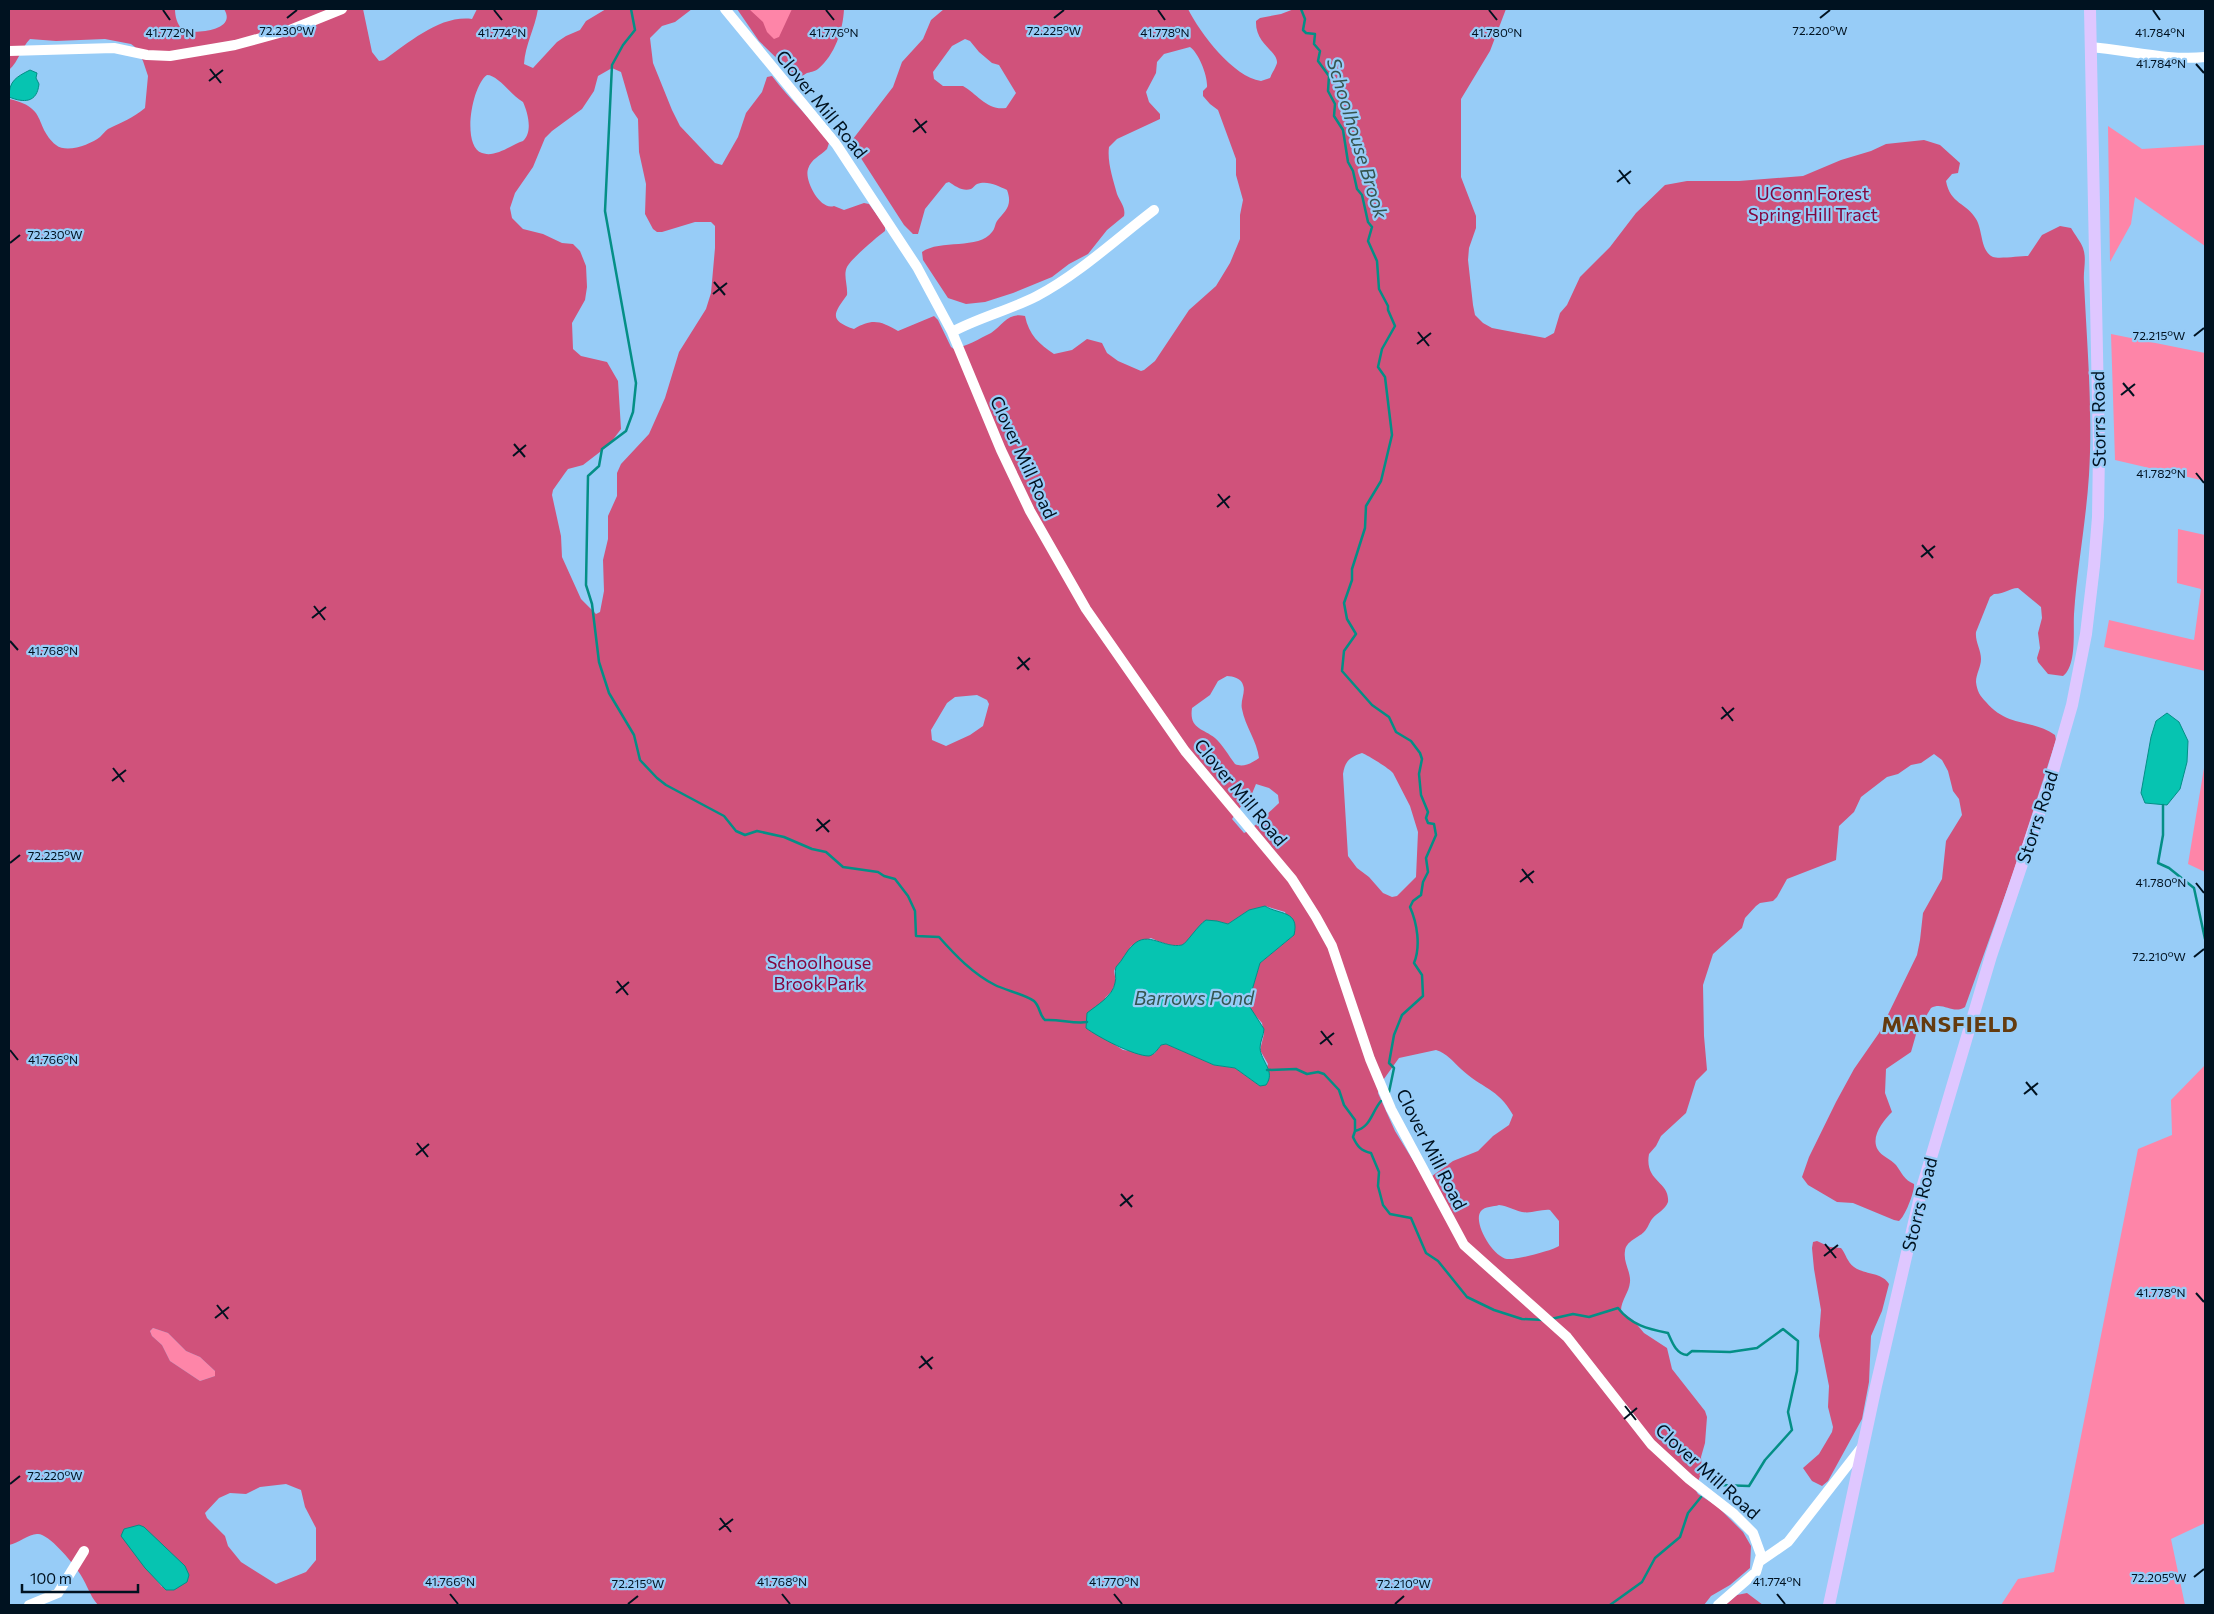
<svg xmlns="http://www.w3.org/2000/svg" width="2214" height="1614" viewBox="0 0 2214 1614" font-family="Commissioner,sans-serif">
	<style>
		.green { fill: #fe85a8 }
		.forest { fill: #d0527b; fill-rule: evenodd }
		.water { fill: #06c4b1; stroke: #048f86 }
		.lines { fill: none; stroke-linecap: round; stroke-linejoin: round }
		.stream { stroke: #048f86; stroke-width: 2.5 }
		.minor { stroke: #fff; stroke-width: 10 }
		.major { stroke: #dfc7ff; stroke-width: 12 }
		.ticks { fill: none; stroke: #001220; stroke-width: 2 }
		.labels { text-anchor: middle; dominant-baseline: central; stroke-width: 4.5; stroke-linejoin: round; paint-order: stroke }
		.street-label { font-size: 18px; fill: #001220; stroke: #97ccf7 }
		.park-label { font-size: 18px; fill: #82063e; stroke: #97ccf7 }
		.water-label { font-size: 19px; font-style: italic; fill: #355550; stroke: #97ccf7 }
		.district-label { font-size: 22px; font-weight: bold; letter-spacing: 1px; fill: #643b0f; stroke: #97ccf7 }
		.ticks-label { font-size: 12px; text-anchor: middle; fill: #001220; stroke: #97ccf7; stroke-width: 4.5; stroke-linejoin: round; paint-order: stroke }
	</style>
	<rect width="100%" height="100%" fill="#97ccf7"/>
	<path class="green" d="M 741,9 L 818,9 L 789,68 Z
		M 2108,126 L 2142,149 L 2205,145 L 2205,246 L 2135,197 L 2131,224 L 2110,262 Z
		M 2111,334 L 2205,353 L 2205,671 L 2104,647 L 2109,620 L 2194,640 L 2201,589 L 2177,583 L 2178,529 L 2205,535 L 2205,481 L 2115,460 Z
		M 2205,762 L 2205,872 L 2188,864 Z
		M 2205,1065 L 2205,1523 L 2171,1539 L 2185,1605 L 2001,1605 L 2018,1579 L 2054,1572 L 2138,1149 L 2172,1135 L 2171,1100 Z
		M 153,1328 L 168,1333 L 186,1351 L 200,1357 L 215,1371 L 215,1376 L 200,1381 L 170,1361 L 162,1345 L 152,1336 L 150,1331 Z"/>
	<path class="forest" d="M 9,9 L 175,9 C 175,16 177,25 183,30 C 188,34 239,33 224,9 L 363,9 L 372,52 L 379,61 L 384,60 C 410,42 440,15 472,19 L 477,9 L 538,9 C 535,28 525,45 524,64 L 533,68 L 557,42 L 566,36 L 580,30 L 586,21 L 606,9 L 692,9 L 675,22 L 662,26 L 650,38 L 653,63 L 672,110 L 680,126 L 715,163 L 722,165 L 738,137 L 746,113 L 762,92 L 767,77 L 772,76 C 790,100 812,119 829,143 L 827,149 C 820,156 811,159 808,169 C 804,180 820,211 834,206 L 844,210 L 864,203 L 869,204 L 885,226 L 885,231 C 878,236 850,260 847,267 C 843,275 848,286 847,295 C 834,313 828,320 854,329 C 872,318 881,321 898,331 L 934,316 L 938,320 L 951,347 L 954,349 C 967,346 979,339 991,333 C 1003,325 1008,312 1025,316 C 1029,335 1039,344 1054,354 L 1072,350 L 1087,339 L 1102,343 L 1107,353 L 1118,361 L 1141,371 L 1144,370 L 1155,361 L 1189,310 L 1216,286 L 1230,263 L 1240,239 L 1240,215 L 1243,200 L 1236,175 L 1236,159 L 1218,110 L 1210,104 L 1203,96 L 1203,91 L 1207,87 C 1208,77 1199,53 1190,47 L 1164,54 L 1157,62 L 1156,73 L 1146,92 L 1149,102 L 1160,114 L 1160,119 L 1117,139 L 1109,147 C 1107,162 1113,179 1117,194 C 1120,202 1126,207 1124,216 L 1107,230 L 1088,254 L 1069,264 L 1052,277 L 1013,293 L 985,302 L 966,304 L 948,298 L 923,260 L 922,252 C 940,239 979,250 992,232 C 995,229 995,224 997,221 C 1005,211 1013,206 1007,190 C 999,186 987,180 977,184 C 975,185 973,188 971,189 C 963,192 955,186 949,182 L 946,183 L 925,209 L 918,234 L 913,234 L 904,225 L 855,149 L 853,139 L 893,87 L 902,62 L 923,39 L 931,20 L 944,9 L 1188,9 C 1200,33 1233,77 1261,81 L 1270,78 C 1272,73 1276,67 1277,63 C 1278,51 1255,44 1256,21 L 1260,18 L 1281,14 L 1294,9 L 1506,9 L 1490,51 L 1461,99 L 1461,177 L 1476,216 L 1476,228 L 1469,248 L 1468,260 L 1473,305 L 1475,315 L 1483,323 L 1492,328 L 1545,338 L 1554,333 L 1560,313 L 1567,305 L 1580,277 L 1610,247 L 1636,213 L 1665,185 L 1687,181 L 1739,181 L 1803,176 L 1841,160 L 1871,151 L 1886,144 L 1924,140 L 1940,145 L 1960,163 L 1958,173 L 1952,174 L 1946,181 C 1950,204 1967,203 1976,219 C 1983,230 1980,251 1993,257 C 1999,259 2020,256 2028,256 L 2042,235 L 2060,226 L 2071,228 C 2075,235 2081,242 2083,248 C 2087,259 2083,270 2084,282 C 2087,346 2093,411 2089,475 C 2086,522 2077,568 2074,614 C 2073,630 2077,666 2063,676 L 2048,674 L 2038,662 L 2037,658 L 2040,648 L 2038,633 L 2042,618 L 2041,607 L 2018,588 C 2009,588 2006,594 1994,594 L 1990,597 L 1976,632 C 1975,642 1981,650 1981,659 C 1981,667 1976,674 1976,682 C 1977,691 1980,696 1986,702 C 2008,728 2033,719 2055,735 L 2056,740 L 2013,873 L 1965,1007 C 1953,1015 1943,1001 1931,1008 L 1917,1031 L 1911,1052 L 1886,1069 L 1885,1093 L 1892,1112 C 1883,1121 1870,1137 1878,1150 C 1881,1156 1891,1159 1896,1165 C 1902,1173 1904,1180 1914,1184 C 1915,1191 1905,1217 1899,1221 L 1894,1220 L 1853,1203 L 1837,1202 L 1808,1185 L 1802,1177 L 1809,1157 L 1836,1102 L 1854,1069 L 1879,1033 L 1917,955 L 1920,940 L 1923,913 L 1942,879 L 1946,841 L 1962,815 L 1959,799 L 1953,791 L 1948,771 L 1942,760 L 1934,754 L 1921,763 L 1911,765 L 1898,774 L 1887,777 L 1861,797 L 1854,812 L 1839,826 L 1836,860 L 1787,879 L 1777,897 L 1773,901 L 1760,903 L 1756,906 L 1745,918 L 1742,928 L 1713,954 L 1703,985 L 1704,1036 L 1707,1070 L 1696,1081 L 1686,1113 L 1661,1136 L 1656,1146 L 1649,1154 C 1644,1182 1670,1181 1668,1202 C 1665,1210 1658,1212 1652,1219 C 1649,1223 1648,1228 1644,1232 C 1638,1238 1626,1241 1625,1251 C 1623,1262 1631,1272 1630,1282 C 1629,1293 1621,1300 1621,1311 L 1634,1321 L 1644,1333 L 1667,1348 L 1672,1369 L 1705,1411 L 1707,1417 L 1705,1443 L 1701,1457 L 1702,1471 L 1695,1489 L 1698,1494 L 1717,1506 L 1743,1532 L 1751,1546 L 1750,1568 L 1730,1585 L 1711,1596 L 1704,1605 L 98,1605 C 89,1595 86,1581 78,1571 C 72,1562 49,1534 38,1534 C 30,1533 19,1543 9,1545 L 9,99 C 49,108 33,125 56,145 C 67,154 91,144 100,137 C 103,134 105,131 108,129 C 122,122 133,118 145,108 L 148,76 L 143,61 L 135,47 L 131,44 L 105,39 L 56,41 L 30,39 C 21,48 19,61 9,70 ZM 965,39 L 970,41 L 979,52 L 992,63 L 999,65 L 1016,93 L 1006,108 C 988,111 977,94 963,86 L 943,86 L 934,79 L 933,72 L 952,46 ZM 612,68 L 621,72 L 632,110 L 638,119 L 639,152 L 646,184 L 645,214 L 653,229 L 657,232 L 662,232 L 695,222 L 711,222 L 715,226 L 715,248 L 711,293 L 706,309 L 679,352 L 665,398 L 649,434 L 621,464 L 617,473 L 617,496 L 608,516 L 608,539 L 603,560 L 604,591 L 600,612 L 596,614 L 581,599 L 562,557 L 561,536 L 552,495 L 553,490 L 565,473 L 568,469 L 583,465 L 609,445 L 621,429 L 618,381 L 607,362 L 581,356 L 573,349 L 572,323 L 585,300 L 587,287 L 586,266 L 580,251 L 573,244 L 562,243 L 543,234 L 523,229 L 512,218 L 510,208 L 515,193 L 533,167 L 545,138 L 552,131 L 582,109 L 594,91 L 598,76 ZM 487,75 C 498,75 511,95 523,102 C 528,113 533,132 523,141 C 511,145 495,158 482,153 C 461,146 472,85 487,75 ZM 1227,676 C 1233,676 1242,679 1243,685 C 1246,692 1240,701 1242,709 C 1245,726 1257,741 1259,758 C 1252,763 1243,768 1235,764 C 1229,756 1222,744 1215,738 C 1202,728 1189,729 1192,708 L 1210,695 L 1218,681 ZM 977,695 L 987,700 L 989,704 L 983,726 L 970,735 L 946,746 L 932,740 L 931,730 L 947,703 L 955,697 ZM 1362,753 C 1366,754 1390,769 1393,773 L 1410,806 L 1418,832 L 1416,877 L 1397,896 L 1392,897 L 1383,893 L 1369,877 L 1357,868 L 1348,856 L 1343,774 C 1345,761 1350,757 1362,753 ZM 1256,784 L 1269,788 L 1278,795 L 1279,803 L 1250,830 L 1244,833 L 1232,819 L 1244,802 L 1251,796 ZM 1265,906 L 1285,912 L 1294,935 L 1260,963 L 1248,1004 L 1248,1007 L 1262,1023 L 1264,1034 L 1260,1050 L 1268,1064 L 1260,1086 L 1235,1068 L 1214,1065 L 1166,1044 L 1161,1045 L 1154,1054 L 1123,1050 L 1109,1041 L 1105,998 L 1112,991 L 1116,982 L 1114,971 L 1116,967 L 1124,960 L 1131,946 L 1151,938 C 1162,943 1175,949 1187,943 L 1189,938 L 1217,921 L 1228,924 L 1249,910 ZM 1436,1050 C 1448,1054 1451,1060 1461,1069 C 1481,1088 1498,1088 1513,1115 L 1509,1125 L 1493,1136 L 1478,1151 L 1453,1161 L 1432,1176 L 1422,1175 L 1395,1131 L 1378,1093 L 1381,1083 L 1399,1058 ZM 1499,1205 C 1508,1206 1514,1210 1522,1212 C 1531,1214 1541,1209 1550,1210 L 1559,1221 L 1559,1246 C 1551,1251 1516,1260 1507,1259 C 1493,1257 1472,1222 1481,1211 C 1485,1206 1493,1207 1499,1205 ZM 153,1328 L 168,1333 L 186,1351 L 200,1357 L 215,1371 L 215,1376 L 200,1381 L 170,1361 L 162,1345 L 152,1336 L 150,1331 ZM 286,1484 L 301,1490 L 305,1507 L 316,1528 L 316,1560 L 306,1572 L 276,1584 L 241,1562 L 228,1546 L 225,1536 L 207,1518 L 205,1513 L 219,1498 L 230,1493 L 246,1494 L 260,1487 ZM 134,1527 L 185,1566 L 162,1587 L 122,1536 L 124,1529 Z
		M 737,9 L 749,9 L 763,22 L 767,32 L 774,39 L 779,37 L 792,9 L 844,9 C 843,30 835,55 818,69 C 814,72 810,72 807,73 C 802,76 801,77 796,77 L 759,41 Z
		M 1817,1241 L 1830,1247 L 1841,1248 C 1846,1254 1847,1262 1854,1267 C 1865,1275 1882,1272 1889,1284 L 1882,1311 L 1871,1336 L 1869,1382 L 1862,1419 L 1828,1481 L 1822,1486 L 1812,1481 L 1803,1468 L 1819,1454 L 1832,1432 L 1833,1427 L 1828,1407 L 1829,1386 L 1819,1336 L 1821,1310 L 1814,1269 L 1812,1248 L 1813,1242 Z
		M 1747,1593 L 1763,1605 L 1725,1605 L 1737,1595 Z"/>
	<path class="water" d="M 30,70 L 37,73 L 36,78 L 39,84 C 37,103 24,103 9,97 C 9,81 16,77 30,70 Z
		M 2167,713 L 2179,722 L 2188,741 L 2187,762 L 2180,789 L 2167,805 L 2145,803 L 2141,793 L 2151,737 L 2156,721 Z
		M 1265,906 C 1279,915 1300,910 1294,935 L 1260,963 L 1248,1004 L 1264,1029 C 1264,1035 1260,1041 1260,1048 C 1261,1062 1276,1071 1266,1085 L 1260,1086 L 1235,1068 L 1214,1065 L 1166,1044 L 1161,1045 C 1158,1049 1154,1055 1149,1056 C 1134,1056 1098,1037 1086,1028 L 1087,1013 C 1097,1005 1113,996 1115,983 C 1117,977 1114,973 1116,967 C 1123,960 1126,951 1133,945 C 1148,930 1164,949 1182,945 C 1186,944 1198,925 1206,920 L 1217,921 L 1228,924 L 1249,910 Z
		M 139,1525 L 144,1527 L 185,1566 L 189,1575 L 187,1582 L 174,1590 L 166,1590 L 145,1568 L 121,1536 L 124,1529 Z"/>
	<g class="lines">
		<path class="stream" d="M 631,9 L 635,30 L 623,45 L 612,65 L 605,211 L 636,383 L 633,412 L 626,431 L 602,449 L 599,466 L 588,476 L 586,585 L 592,604 L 599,662 L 609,693 L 634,735 L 640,760 L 657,778 L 666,785 L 724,816 L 736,831 L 745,835 L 757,831 L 784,837 L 812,849 L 826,852 L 843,867 L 878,872 L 884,876 L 895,879 L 908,896 L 915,911 L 916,936 L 939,937 C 955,955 973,974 995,985 C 1005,990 1026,995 1034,1001 C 1040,1006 1039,1015 1045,1020 C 1060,1019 1073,1024 1087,1022
			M 1301,9 L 1305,19 L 1303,30 L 1306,33 L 1315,34 L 1314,44 L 1320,51 L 1318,61 L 1329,76 L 1328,91 L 1335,104 L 1334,116 L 1343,130 L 1348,162 L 1353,171 L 1357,189 L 1362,195 L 1368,222 L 1372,227 L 1368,241 L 1377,261 L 1379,289 L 1388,306 L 1388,310 L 1395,326 L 1382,349 L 1378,367 L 1385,377 L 1392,435 L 1381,481 L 1366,506 L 1365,528 L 1352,569 L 1352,580 L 1344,603 L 1347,619 L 1356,634 L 1344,651 L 1342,671 L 1372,705 L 1389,717 L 1396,732 L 1411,741 L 1420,753 L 1422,759 L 1419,774 L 1421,795 L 1428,812 L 1426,818 L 1428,823 L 1434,824 L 1436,835 L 1426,858 L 1428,872 L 1423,882 L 1421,895 L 1413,901 L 1410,907 C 1417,923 1421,946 1414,963 L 1422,975 L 1423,996 L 1402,1015 L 1394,1035 L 1389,1063 L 1394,1068 L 1389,1092
			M 2163,805 L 2163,835 L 2158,863 L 2169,868 L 2194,888 L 2205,939
			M 1267,1070 L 1296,1069 L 1307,1074 L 1318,1072 L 1324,1074 L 1339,1090 L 1344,1105 L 1355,1120 L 1355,1131
			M 1381,1101 C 1371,1113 1371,1127 1355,1131 L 1353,1137 C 1357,1146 1361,1151 1371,1153 L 1379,1172 L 1378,1186 L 1383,1205 L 1390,1214 L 1411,1218 L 1426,1253 L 1438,1261 L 1467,1297 L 1494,1310 L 1522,1319 L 1544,1320
			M 1551,1319 L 1573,1314 L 1589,1317 L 1618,1308 C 1631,1325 1648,1329 1668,1333 C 1672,1342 1676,1354 1687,1355 L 1692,1351 L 1730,1352 L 1757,1348 L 1783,1329 L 1798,1341 L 1797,1371 L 1788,1412 L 1792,1430 L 1765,1460 L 1749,1486 L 1721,1485 L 1714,1487
			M 1610,1605 L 1642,1582 L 1655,1558 L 1680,1537 L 1688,1513 L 1701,1497"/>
		<path class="minor" d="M 725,9 L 836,144 L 917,267 L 952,332 L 1001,450 L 1030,511 L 1086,609 L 1185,751 L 1292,879 L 1316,917 L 1332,946 L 1370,1059 L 1391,1109 L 1464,1245 L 1567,1337 L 1651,1444 L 1689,1479 L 1734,1514 L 1753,1533 L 1761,1555 L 1756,1572 L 1718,1605
			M 2090,47 C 2128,50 2168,61 2205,57
			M 9,51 L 114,48 L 147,55 L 170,56 L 235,45 L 290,30 L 342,9
			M 952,332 C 980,317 1010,310 1037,296 C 1079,274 1116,239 1154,210
			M 1759,1562 L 1788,1542 L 1862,1447
			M 29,1605 L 58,1593 L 84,1551"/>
		<path class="major" d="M 1829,1605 L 1876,1386 L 1922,1188 L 1991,956 L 2051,778 L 2072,705 L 2086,634 L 2094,566 L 2098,517 L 2099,450 L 2090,9"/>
	</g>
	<path class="ticks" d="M 163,10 L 170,20M 494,10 L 502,20M 826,10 L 834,20M 1158,10 L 1165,20M 1489,10 L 1497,20M 2153,10 L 2160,20M 287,18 L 297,10M 1054,18 L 1064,10M 1820,18 L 1830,10M 2196,64 L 2204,73M 210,69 L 221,83M 209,81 L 223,70M 915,119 L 926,133M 913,132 L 927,121M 1619,170 L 1630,184M 1617,182 L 1631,171M 10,243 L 20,235M 714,282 L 725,295M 713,294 L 727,283M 1418,332 L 1429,346M 2194,336 L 2204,328M 1417,344 L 1431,333M 2123,383 L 2134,396M 2121,395 L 2135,384M 514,444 L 525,457M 513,456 L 526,445M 2196,473 L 2204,483M 1218,494 L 1229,508M 1217,507 L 1230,496M 1922,545 L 1933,558M 1921,557 L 1935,546M 314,606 L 325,620M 312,618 L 326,607M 10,641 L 18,650M 1018,657 L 1029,670M 1017,669 L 1030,658M 1722,707 L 1733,721M 1721,719 L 1734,708M 113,768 L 124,782M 112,781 L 126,770M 817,819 L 829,832M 816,831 L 830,820M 10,863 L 20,855M 1522,869 L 1533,883M 1520,882 L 1534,871M 2196,883 L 2204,893M 2194,957 L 2204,949M 617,981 L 628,995M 616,993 L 629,982M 1321,1031 L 1332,1045M 1320,1044 L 1334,1033M 10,1050 L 18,1060M 2026,1082 L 2037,1095M 2024,1094 L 2038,1083M 417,1143 L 428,1157M 416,1155 L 429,1144M 1121,1194 L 1132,1207M 1120,1206 L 1133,1195M 1825,1244 L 1836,1258M 1824,1256 L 1838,1245M 2196,1293 L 2204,1302M 217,1305 L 228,1319M 215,1318 L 229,1307M 921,1356 L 932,1369M 919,1368 L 933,1357M 1625,1406 L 1636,1420M 1624,1419 L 1637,1408M 10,1484 L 20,1476M 720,1518 L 731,1532M 719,1530 L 733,1519M 2194,1577 L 2204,1569M 450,1594 L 458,1604M 782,1594 L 790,1604M 1114,1594 L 1122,1604M 1777,1594 L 1785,1604M 628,1604 L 638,1596M 1395,1604 L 1404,1596"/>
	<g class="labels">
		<g class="street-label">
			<text transform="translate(822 104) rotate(51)">Clover Mill Road</text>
			<text transform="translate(2098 419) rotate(-91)">Storrs Road</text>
			<text transform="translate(1024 457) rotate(65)">Clover Mill Road</text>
			<text transform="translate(1241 792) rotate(50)">Clover Mill Road</text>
			<text transform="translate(2037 817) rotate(-72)">Storrs Road</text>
			<text transform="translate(1432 1149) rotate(63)">Clover Mill Road</text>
			<text transform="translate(1919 1204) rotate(-76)">Storrs Road</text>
			<text transform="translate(1708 1471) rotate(42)">Clover Mill Road</text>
		</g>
		<g class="park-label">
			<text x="1813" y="193">UConn Forest<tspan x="1813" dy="21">Spring Hill Tract</tspan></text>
			<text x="819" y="962">Schoolhouse<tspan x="819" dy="21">Brook Park</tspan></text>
		</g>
		<g class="water-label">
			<text transform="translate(1358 138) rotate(73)">Schoolhouse Brook</text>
			<text x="1194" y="997">Barrows Pond</text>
		</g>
		<g class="district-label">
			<text x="1950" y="1023">MANSFIELD</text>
		</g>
	</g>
	<g class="ticks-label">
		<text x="1820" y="35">72.220°W</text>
		<text x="287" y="35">72.230°W</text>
		<text x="1054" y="35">72.225°W</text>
		<text x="170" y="37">41.772°N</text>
		<text x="502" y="37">41.774°N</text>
		<text x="834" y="37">41.776°N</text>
		<text x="1165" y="37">41.778°N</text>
		<text x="1497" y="37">41.780°N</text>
		<text x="2160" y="37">41.784°N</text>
		<text x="2161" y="68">41.784°N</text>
		<text x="55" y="239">72.230°W</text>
		<text x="2159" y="340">72.215°W</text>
		<text x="2161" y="478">41.782°N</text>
		<text x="53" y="655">41.768°N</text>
		<text x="55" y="860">72.225°W</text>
		<text x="2161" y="887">41.780°N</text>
		<text x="2159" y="961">72.210°W</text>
		<text x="53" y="1064">41.766°N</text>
		<text x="2161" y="1297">41.778°N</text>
		<text x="55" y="1480">72.220°W</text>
		<text x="2159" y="1582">72.205°W</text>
		<text x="450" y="1586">41.766°N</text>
		<text x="782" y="1586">41.768°N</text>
		<text x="1114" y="1586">41.770°N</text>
		<text x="1777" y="1586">41.774°N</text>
		<text x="638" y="1588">72.215°W</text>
		<text x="1404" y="1588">72.210°W</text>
	</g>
	<rect width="2214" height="1614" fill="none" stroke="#001220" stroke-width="20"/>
	<path d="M22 1584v8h116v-8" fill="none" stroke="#001220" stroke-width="2.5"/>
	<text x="30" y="1584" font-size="15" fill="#001220" stroke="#97ccf7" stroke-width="4" paint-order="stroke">100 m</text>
</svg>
